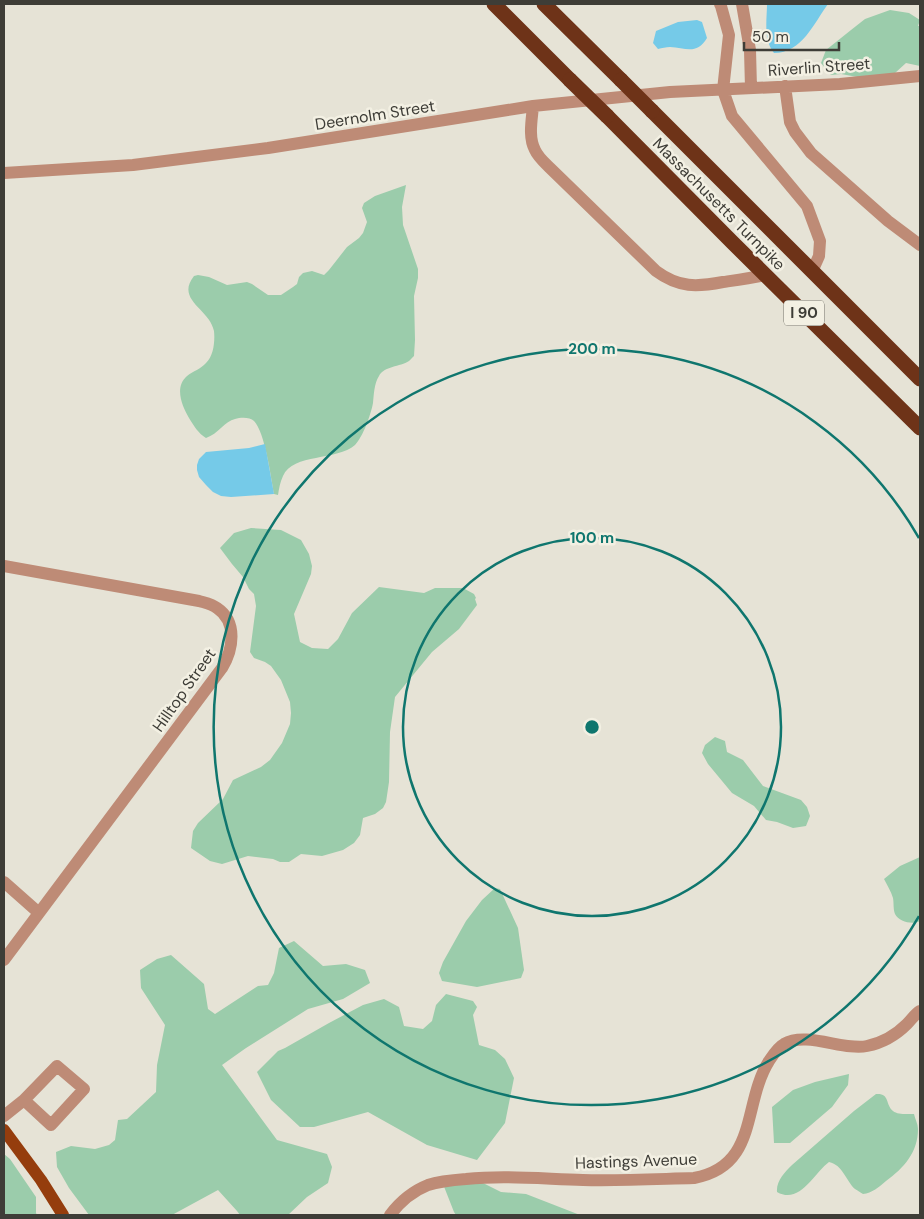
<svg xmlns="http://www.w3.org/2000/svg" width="924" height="1219" viewBox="0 0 924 1219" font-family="'DM Sans',sans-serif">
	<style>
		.green { fill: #9bccab }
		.water { fill: #75cae8 }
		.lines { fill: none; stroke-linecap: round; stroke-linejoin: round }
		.minor { stroke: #be8b76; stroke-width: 12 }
		.major { stroke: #953d0d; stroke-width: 12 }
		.highway { stroke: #6e3318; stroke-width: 15 }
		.highway-bridge { stroke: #6e3318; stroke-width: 15 }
		.ring { fill: none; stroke: #0f766e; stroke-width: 2.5 }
		.labels { text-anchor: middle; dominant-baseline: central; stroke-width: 5; stroke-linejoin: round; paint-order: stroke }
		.shield { fill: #f3f0e3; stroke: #74736b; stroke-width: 1 }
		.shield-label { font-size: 15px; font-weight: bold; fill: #3e3d37 }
		.street-label { font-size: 16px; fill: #3e3d37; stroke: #f3f0e3 }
		.centre { fill: #0f766e; stroke: #f3f0e3; stroke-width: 2.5 }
		.ring-label { font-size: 15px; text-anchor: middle; font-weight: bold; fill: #0f766e; stroke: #f3f0e3; stroke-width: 5; stroke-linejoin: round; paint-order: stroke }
	</style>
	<rect width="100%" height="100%" fill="#e6e3d6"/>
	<path class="green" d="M 890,10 L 909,13 L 920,20 L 918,26 L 920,26 L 920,66 L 906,63 L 895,73 L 863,78 L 841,74 L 831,75 L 821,63 L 826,50 L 851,30 L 865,19 Z
		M 406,185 L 402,207 L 403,225 L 418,269 L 418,278 L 414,296 L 415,340 L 414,356 C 413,357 410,360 409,361 C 400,367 384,366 379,376 C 374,384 374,394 373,403 C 371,414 363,437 355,445 C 337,461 293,453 283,476 C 280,482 279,489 278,495 L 274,494 C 271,478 265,432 254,421 C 250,417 241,417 235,419 C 225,421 218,434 206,438 C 198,433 194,426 189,418 C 182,406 174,387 187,376 C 193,371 201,369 206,363 C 214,356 215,340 214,331 C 210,309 175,300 194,276 L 198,275 L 209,277 L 227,285 L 247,282 L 252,284 L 268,295 L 281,295 L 293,287 L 297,284 L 299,277 L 303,273 L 312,271 L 324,275 L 329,270 L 347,247 L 359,238 L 363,233 L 367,222 L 362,208 L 364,203 L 375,196 Z
		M 251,528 L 281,530 L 301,540 L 309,554 L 312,566 L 311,574 L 294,614 L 300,642 L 312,648 L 328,649 L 338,639 L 352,613 L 379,587 L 424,593 L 435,588 L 463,588 L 474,594 L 476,598 L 475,599 L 477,605 L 459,629 L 432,652 L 395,697 L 390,732 L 389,782 L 386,802 L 383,808 L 375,814 L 363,818 L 360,835 L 354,843 L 343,850 L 322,856 L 301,854 L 289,862 L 280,862 L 273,859 L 248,856 L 222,864 L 210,861 L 191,848 L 193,831 L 198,823 L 223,799 L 233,780 L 261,767 L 270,760 L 282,743 L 290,724 L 291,713 L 290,702 L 281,680 L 271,666 L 265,662 L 254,658 L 250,652 L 256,606 L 254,594 L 249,589 L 243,577 L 232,564 L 220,548 L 234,533 Z
		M 715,737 L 725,741 L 727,752 L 743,760 L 763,786 L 801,800 L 807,807 L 810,816 L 806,826 L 793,828 L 777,822 L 766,820 L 754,806 L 732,793 L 708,764 L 702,753 L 705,745 Z
		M 920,857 L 920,921 C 913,925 899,922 895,914 C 893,909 894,903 893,898 C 891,891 887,885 884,879 L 900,866 Z
		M 495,888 L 500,889 L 518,928 L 524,970 L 521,978 L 477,987 L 442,981 L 439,973 L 443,962 L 466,921 L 482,900 Z
		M 294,941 L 323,966 L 346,964 L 365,970 L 370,983 L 343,999 L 308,1009 L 246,1048 L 222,1065 L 277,1140 L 327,1154 L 332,1167 L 328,1183 L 307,1197 L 288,1215 L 240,1215 L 237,1211 L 218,1190 L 172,1215 L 89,1215 L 69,1188 L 57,1167 L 56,1152 L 71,1146 L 95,1149 L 109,1145 L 115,1140 L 118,1120 L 127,1119 L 156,1092 L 157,1065 L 165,1025 L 141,988 L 140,970 L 157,959 L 171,955 L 204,984 L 208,1009 L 215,1014 L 258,986 L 268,985 L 274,973 L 279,948 Z
		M 446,994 L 473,1001 L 477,1007 L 473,1015 L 479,1045 L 495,1050 L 505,1059 L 514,1078 L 505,1123 L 477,1160 L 427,1145 L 368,1112 L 314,1127 L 300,1127 L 271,1100 L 257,1072 L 278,1051 L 285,1048 L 329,1023 L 363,1005 L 384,999 L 399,1007 L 404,1026 L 423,1029 L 432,1021 L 436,1005 Z
		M 849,1074 L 848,1085 L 832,1107 L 790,1143 L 774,1143 L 772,1107 L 793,1090 L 815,1082 Z
		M 876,1094 C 890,1093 885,1104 893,1111 C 898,1115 907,1114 914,1114 C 915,1119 918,1124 918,1129 C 918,1152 904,1168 886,1181 C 879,1187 872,1193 863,1194 C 860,1192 858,1191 855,1189 C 846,1181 843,1165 829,1162 C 814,1173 800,1205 777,1192 C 776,1181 785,1172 792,1165 L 854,1111 Z
		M 4,1154 L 10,1159 L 36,1197 L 36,1213 L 37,1215 L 4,1215 Z
		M 477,1180 L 501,1192 L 526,1194 L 580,1215 L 456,1215 L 454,1212 L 443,1184 Z"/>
	<path class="water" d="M 767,4 L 828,4 C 814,23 802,53 774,53 C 763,40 767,19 767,4 Z
		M 697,20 L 702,22 L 707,38 C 697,55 686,48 670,47 C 666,47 662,48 658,49 L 653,43 L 656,31 L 678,22 Z
		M 265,444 L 274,494 L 231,497 L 221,496 L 213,492 L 206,485 L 199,477 L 197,470 L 197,465 L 199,459 L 206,452 L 249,448 Z"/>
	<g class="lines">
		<path class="minor" d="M 720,4 L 721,6 L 729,35 L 723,90 L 732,116 L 807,206 L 820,241 L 819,256 L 815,265 L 811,269
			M 742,4 L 750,50 L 751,88
			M 785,86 L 790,122 L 795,132 L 811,153 L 888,221 L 920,245
			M 533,106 C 532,119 528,137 535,150 C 538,157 545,163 550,168 L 656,271 C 679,288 697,287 723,282 C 737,280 752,278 766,275
			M 4,173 L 133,165 L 268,148 L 533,106 L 670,92 L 840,84 L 920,76
			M 4,566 L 199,601 C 206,603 212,604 217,608 C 238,622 233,650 222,668 L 4,960
			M 4,882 L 39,913
			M 4,1116 L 24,1100 L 57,1066 L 84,1089 L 51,1125 L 24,1100
			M 390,1215 C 399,1203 413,1191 428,1185 C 440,1181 453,1180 466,1179 C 505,1175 544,1179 583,1180 C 620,1181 657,1179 694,1178 C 759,1166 742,1104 769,1061 C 773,1055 778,1047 784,1044 C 806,1031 844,1051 867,1046 C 882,1043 896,1035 907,1024 C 911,1020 915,1014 920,1011"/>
		<path class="major" d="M 4,1130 L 41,1180 L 63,1215"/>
		<path class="highway" d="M 494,4 L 570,80
			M 544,4 L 621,80
			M 652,111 L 920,379
			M 607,116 L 732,242 L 920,428"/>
		<path class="highway-bridge" d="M 570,80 L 607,116
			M 621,80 L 652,111"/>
	</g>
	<g class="ring">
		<circle cx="592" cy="727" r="189"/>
		<path d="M919 916A378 378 0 1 1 919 538"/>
	</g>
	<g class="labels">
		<rect class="shield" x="784" y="300.5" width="40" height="25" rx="4"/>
		<g class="shield-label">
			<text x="804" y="313">I 90</text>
		</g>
		<g class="street-label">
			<text transform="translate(819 67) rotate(-4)">Riverlin Street</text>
			<text transform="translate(375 115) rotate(-9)">Deernolm Street</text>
			<text transform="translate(719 204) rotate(45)">Massachusetts Turnpike</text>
			<text transform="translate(184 690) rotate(-55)">Hilltop Street</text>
			<text transform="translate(636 1161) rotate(-2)">Hastings Avenue</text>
		</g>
	</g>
	<circle cx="592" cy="727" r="8" class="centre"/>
	<g class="ring-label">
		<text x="592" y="354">200 m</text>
		<text x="592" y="543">100 m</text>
	</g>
	<rect width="924" height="1219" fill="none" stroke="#3e3d37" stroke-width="10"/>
	<path d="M744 42v8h95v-8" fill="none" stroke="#3e3d37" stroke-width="2.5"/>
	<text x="752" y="42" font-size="15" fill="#3e3d37" stroke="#f3f0e3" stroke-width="4" paint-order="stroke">50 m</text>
</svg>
